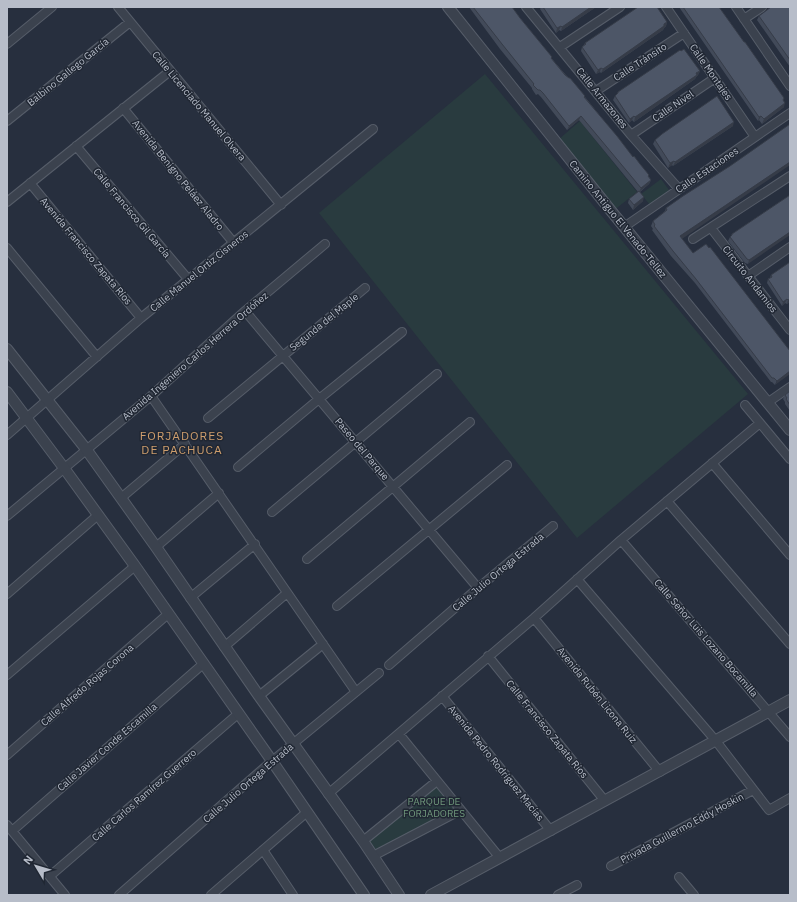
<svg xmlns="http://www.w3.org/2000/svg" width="797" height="902" viewBox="0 0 797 902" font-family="'IBM Plex Sans',sans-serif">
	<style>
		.green { fill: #293b3f }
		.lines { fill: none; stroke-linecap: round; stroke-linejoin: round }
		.minor-casing { stroke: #565d69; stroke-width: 10 }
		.tertiary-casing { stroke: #565d69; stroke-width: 12 }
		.minor { stroke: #3b424e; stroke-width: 8 }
		.tertiary { stroke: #3b424e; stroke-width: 10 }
		.wall { fill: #424a59 }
		.shaded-wall { fill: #363c48 }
		.building { fill: #4d5667; stroke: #363c48 }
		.labels { text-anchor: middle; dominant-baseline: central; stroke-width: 3; stroke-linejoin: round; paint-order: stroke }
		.street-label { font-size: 10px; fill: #b7bdc9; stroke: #202733 }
		.park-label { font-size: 10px; fill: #70987c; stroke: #202733 }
		.quarter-label { font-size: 12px; letter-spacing: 1px; fill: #ce9e6d; stroke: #202733 }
	</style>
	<rect width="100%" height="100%" fill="#272f3e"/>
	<path class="green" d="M 485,74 L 748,394 L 577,538 L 319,213 Z
		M 580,121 L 637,192 L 613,211 L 558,140 Z
		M 661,179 L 669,190 L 650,205 L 641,194 Z
		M 437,787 L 458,809 L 375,853 L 365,841 Z"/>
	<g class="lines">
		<defs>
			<path id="minor" d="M 118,7 L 281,205
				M 526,7 L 631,135 L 679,189
				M 666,7 L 755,137
				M 736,7 L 790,86
				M 744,19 L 762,7
				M 7,44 L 52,7
				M 560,47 L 620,7
				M 596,91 L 684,33
				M 123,108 L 233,242
				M 7,121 L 130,22
				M 631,135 L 715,78
				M 76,146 L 188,279
				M 30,183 L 141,318
				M 7,202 L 170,71
				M 624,227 L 790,113
				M 711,228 L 790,330
				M 693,239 L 790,176
				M 7,248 L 97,357
				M 748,276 L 790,247
				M 245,311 L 478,588
				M 151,396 L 356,692
				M 767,403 L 790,387
				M 745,405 L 790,459
				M 208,418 L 365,288
				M 7,435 L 141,318 L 373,129
				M 712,463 L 790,555
				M 238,467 L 319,399 L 402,332
				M 121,498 L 185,444
				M 667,501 L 790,644
				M 272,512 L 437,374
				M 7,516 L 151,396 L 245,311 L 325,244
				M 621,540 L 790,737
				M 156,547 L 219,493
				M 307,559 L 470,422
				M 577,579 L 716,741 L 769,810 L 790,798
				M 7,594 L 98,515
				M 190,598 L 255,544
				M 337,606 L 507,465
				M 534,618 L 660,772
				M 224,647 L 287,593
				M 488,656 L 605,801
				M 389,665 L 478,588 L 553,526
				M 7,675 L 135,566
				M 259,696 L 323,644
				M 442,696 L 551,831
				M 399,734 L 500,858
				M 7,755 L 168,614
				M 328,794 L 534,618 L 621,540 L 760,423
				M 7,825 L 65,895
				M 12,831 L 203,664
				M 363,841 L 437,781
				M 263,850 L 293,895
				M 373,856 L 461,810
				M 611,866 L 753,790
				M 50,876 L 239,713
				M 679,877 L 694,895
				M 119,895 L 272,761 L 379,673
				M 211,895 L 307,812
				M 558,895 L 577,885"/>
			<path id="tertiary" d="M 448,7 L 612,212 L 790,430
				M 7,349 L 86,449 L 156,547 L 259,696 L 363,841 L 399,895
				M 7,392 L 64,468 L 135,566 L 272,761 L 364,895
				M 431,895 L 790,700"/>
		</defs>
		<use href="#minor" class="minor-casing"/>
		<use href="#tertiary" class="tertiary-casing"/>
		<use href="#minor" class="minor"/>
		<use href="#tertiary" class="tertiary"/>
	</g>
	<path class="wall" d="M 469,7 L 512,7 L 520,18 L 552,57 L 552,59 L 585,97 L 633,157 L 649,175 L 649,177 L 651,180 L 649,184 L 640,192 L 643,201 L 633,210 L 628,203 L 629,199 L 638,192 L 579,120 L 567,130 L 541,97 L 538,94 L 536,95 L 532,89 L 532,88 L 500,49 Z
		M 541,7 L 596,7 L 561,31 L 559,30 L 556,33 L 540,9 Z
		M 679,7 L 719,7 L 784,98 L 783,100 L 784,107 L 762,124 L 759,120 L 758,121 Z
		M 790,7 L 790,67 L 757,20 L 759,16 Z
		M 667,22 L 666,26 L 664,28 L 663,30 L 601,73 L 600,72 L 596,74 L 581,51 L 582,47 L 584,45 L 585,43 Z
		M 700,71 L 698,75 L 696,77 L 695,79 L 634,122 L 632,120 L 629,123 L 613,100 L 615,96 L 617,94 L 618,92 Z
		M 733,126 L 673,166 L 672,165 L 668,168 L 653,144 L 655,140 Z
		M 781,201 L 748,264 L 745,263 L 728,241 L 730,237 L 731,236 L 732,234 Z
		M 666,208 L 682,239 L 693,253 L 790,351 L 775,385 L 772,382 L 771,382 L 695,283 L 671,256 L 652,230 L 653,229 L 651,226 L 653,221 L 665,211 Z
		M 771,275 L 790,302 L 787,304 L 785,303 L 782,306 L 767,283 L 768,279 L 770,278 Z
		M 790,391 L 790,411 L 785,404 L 785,402 L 783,399 L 785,395 Z"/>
	<path class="shaded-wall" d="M 591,7 L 596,7 L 561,31 L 562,27 Z
		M 667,22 L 666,26 L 664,28 L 663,30 L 601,73 L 603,69 Z
		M 561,26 L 559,30 L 556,33 L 557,28 Z
		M 601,68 L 600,72 L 596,74 L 598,70 Z
		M 700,71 L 698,75 L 696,77 L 695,79 L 634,122 L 635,117 Z
		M 785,103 L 784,107 L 762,124 L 764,119 Z
		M 581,116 L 579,120 L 567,130 L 569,126 Z
		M 634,116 L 632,120 L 629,123 L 630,119 Z
		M 761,116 L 759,120 L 758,121 L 759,117 Z
		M 734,122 L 733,126 L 673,166 L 675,162 Z
		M 674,161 L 672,165 L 668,168 L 670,163 Z
		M 790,162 L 790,165 L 679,241 L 680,236 Z
		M 651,180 L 649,184 L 639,192 L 641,188 Z
		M 644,197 L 643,201 L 633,210 L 634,205 Z
		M 790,232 L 790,235 L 748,264 L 749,260 Z
		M 787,299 L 785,303 L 782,306 L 783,302 Z
		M 790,299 L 790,302 L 787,304 L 788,300 Z
		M 790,371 L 790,374 L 775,385 L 777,381 Z"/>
	<path class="building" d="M 473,7 L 512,7 L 520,18 L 552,57 L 551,58 L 565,75 L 569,78 L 570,78 L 585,96 L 584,97 L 617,136 L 633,157 L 634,156 L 640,164 L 649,175 L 648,176 L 651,180 L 641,188 L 581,116 L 569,126 L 543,93 L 540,90 L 538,90 L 533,85 L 534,84 L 502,44 Z
		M 543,7 L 591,7 L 562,27 L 561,26 L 557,28 Z
		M 638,7 L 657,7 L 667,22 L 664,24 L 664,26 L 633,48 L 603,69 L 601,68 L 598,70 L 582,47 L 586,44 L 585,43 Z
		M 683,7 L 719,7 L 744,42 L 745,42 L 784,98 L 783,100 L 785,103 L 764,119 L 761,116 L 759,117 Z
		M 771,7 L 790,7 L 790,60 L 759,16 Z
		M 684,49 L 700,71 L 696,73 L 697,75 L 635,117 L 634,116 L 630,119 L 615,96 L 618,93 L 618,92 L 680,50 L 681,51 Z
		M 717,96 L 734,122 L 675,162 L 674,161 L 670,163 L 655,140 L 662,134 Z
		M 790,124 L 790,162 L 680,236 L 693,253 L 706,244 L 709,248 L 710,247 L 790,351 L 790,371 L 777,381 L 774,378 L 772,378 L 696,279 L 673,251 L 654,226 L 655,225 L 653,221 L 667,210 L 666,208 L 683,196 L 730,166 Z
		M 639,191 L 644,197 L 634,205 L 629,199 Z
		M 790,195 L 790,232 L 749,260 L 747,259 L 730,237 L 732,235 L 732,234 Z
		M 790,262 L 790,299 L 788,300 L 787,299 L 783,302 L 768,279 L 772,277 L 771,275 Z
		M 790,391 L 790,405 L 786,399 L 787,398 L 785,395 Z"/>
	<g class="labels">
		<g class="street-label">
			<text transform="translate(640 62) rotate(-33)">Calle Tránsito</text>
			<text transform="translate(68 72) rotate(-39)">Balbino Gallego García</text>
			<text transform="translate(711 72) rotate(55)">Calle Montajes</text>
			<text transform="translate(602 98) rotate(51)">Calle Armazones</text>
			<text transform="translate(199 106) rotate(50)">Calle Licenciado Manuel Olvera</text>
			<text transform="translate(673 106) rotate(-34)">Calle Nivel</text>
			<text transform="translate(707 170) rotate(-34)">Calle Estaciones</text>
			<text transform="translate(178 175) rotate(51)">Avenida Benigno Peláez Aladro</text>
			<text transform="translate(132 213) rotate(50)">Calle Francisco Gil García</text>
			<text transform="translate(618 219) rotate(51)">Camino Antiguo El Venado-Tellez</text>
			<text transform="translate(86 251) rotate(50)">Avenida Francisco Zapata Ríos</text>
			<text transform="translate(199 271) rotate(-39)">Calle Manuel Ortiz Cisneros</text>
			<text transform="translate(750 279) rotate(52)">Circuito Andamios</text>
			<text transform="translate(324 322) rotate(-39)">Segunda del Maple</text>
			<text transform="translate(195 356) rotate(-41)">Avenida Ingeniero Carlos Herrera Ordóñez</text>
			<text transform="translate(362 449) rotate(50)">Paseo del Parque</text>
			<text transform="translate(498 572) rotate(-40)">Calle Julio Ortega Estrada</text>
			<text transform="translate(706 638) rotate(49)">Calle Señor Luis Lozano Bocamilla</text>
			<text transform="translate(87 685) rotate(-41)">Calle Alfredo Rojas Corona</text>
			<text transform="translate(597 695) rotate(51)">Avenida Rubén Licona Ruiz</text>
			<text transform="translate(547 729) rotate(51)">Calle Francisco Zapata Ríos</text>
			<text transform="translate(107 747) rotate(-41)">Calle Javier Conde Escamilla</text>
			<text transform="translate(496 763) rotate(51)">Avenida Pedro Rodríguez Macías</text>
			<text transform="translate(248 783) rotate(-41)">Calle Julio Ortega Estrada</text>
			<text transform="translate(144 795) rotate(-41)">Calle Carlos Ramírez Guerrero</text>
			<text transform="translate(682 828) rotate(-28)">Privada Guillermo Eddy Hoskin</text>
		</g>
		<g class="park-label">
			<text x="434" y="801">PARQUE DE<tspan x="434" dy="12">FORJADORES</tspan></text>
		</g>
		<g class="quarter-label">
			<text x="182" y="435">FORJADORES<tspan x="182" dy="14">DE PACHUCA</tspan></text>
		</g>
	</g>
	<rect width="797" height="902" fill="none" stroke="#b7bdc9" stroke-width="16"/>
	<g transform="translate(36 866) rotate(308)" stroke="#202733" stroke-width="3" paint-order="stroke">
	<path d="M0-3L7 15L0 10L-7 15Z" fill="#b7bdc9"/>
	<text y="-6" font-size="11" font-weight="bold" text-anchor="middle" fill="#b7bdc9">N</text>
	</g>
</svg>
